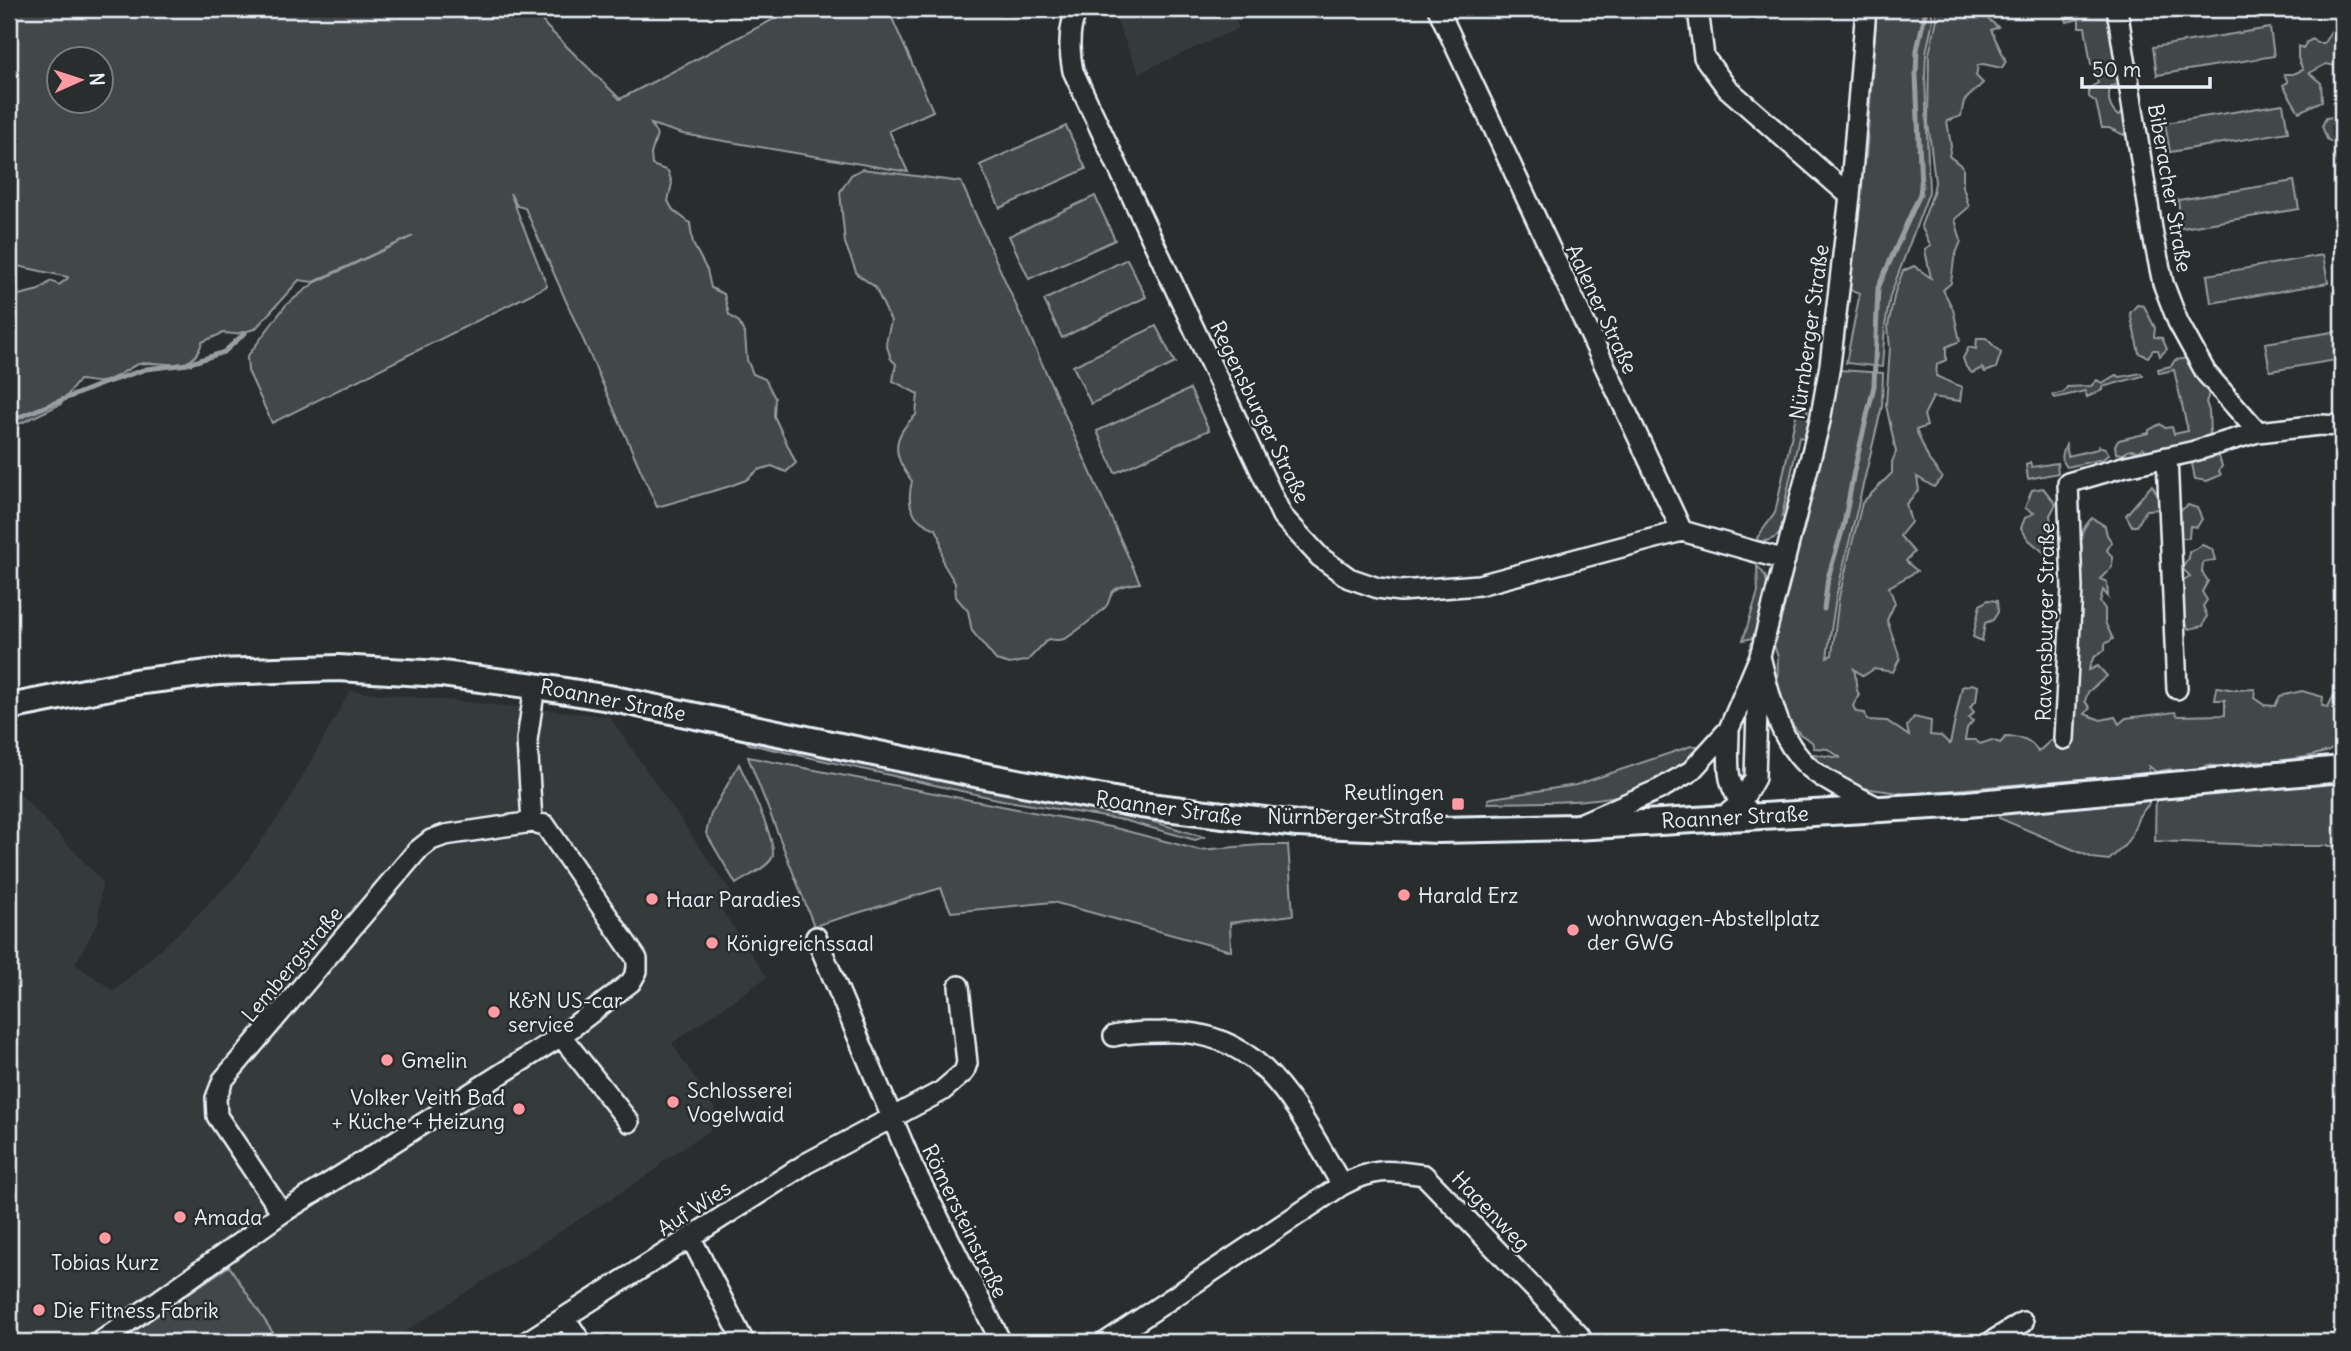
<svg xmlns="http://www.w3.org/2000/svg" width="2351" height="1351" viewBox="0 0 2351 1351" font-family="Delius,sans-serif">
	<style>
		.built { fill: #363a3b }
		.green { fill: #424648; stroke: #959ca0; stroke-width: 2; fill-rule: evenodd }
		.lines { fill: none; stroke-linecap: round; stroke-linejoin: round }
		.stream { stroke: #989fa3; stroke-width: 5 }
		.minor-casing { stroke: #e8f1f8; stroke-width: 24 }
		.tertiary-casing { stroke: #e8f1f8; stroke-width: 30 }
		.minor { stroke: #2a2d2e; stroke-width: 19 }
		.tertiary { stroke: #2a2d2e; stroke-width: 24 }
		.poi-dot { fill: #ff9aa2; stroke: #2a2d2e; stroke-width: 2.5 }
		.labels { text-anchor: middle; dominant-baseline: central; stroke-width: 5; stroke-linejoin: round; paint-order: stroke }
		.street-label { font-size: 21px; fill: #e8f1f8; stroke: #2a2d2e }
		.poi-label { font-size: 21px; fill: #e8f1f8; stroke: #2a2d2e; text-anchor: start }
	</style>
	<rect width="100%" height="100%" fill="#2a2d2e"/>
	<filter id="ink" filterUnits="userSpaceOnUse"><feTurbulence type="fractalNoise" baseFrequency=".0143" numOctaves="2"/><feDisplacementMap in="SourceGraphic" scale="14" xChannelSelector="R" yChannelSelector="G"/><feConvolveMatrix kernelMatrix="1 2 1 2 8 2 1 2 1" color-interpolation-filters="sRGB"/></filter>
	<g filter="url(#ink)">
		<path class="built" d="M 1111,9 L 1230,9 L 1239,28 L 1139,73 Z
			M 350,691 L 609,716 L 730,891 L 716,902 L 767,977 L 672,1043 L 723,1122 L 661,1162 L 657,1169 L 389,1342 L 9,1342 L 9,782 L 102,881 L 98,922 L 75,964 L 114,991 L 188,924 L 237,875 L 286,806 Z"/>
		<path class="green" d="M 9,9 L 533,9 L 547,27 L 620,99 L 793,9 L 888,9 L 933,111 L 889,131 L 908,172 L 683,134 L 651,124 L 657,135 L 651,154 L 652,165 L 668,171 L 672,183 L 668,201 L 673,210 L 690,223 L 693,244 L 707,270 L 711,288 L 724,294 L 729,315 L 739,322 L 745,335 L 747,360 L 753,374 L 765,379 L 775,398 L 774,416 L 796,463 L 786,472 L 772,466 L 758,470 L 746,480 L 727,487 L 657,507 L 525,208 L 517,206 L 510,193 L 547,286 L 272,423 L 248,371 L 247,357 L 286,305 L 314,283 L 413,236 L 313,282 L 299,280 L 255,329 L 235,334 L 223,333 L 202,342 C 192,380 156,356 136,365 C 125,370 114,380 101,382 C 95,383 86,380 79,380 L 61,404 L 9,429 ZM 60,60 L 102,60 L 102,102 L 60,102 ZM 13,265 L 68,277 L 68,278 L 59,285 L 51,281 L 39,290 L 19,295 Z
			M 1877,9 L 1931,9 L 1933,20 L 1926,53 L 1925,76 L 1929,192 L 1890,296 L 1885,326 L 1882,367 L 1846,363 L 1860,293 L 1850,290 L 1860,167 L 1866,157 Z
			M 1935,9 L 1982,9 L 1983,15 L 1998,27 L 1991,30 L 2006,61 L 2002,68 L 1983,64 L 1978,65 L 1976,76 L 1983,83 L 1964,101 L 1961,116 L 1947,121 L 1951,146 L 1949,156 L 1963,167 L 1963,187 L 1969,207 L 1955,219 L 1961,241 L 1954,259 L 1951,283 L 1943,290 L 1953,309 L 1960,341 L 1946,347 L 1946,360 L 1937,364 L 1936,376 L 1962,387 L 1960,401 L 1933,397 L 1924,415 L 1927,426 L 1916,430 L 1929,460 L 1942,477 L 1934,487 L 1917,477 L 1919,490 L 1906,504 L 1911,522 L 1900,536 L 1914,552 L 1906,561 L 1917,571 L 1889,587 L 1895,603 L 1887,620 L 1900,658 L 1893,672 L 1874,669 L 1863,676 L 1854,669 C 1857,678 1854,686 1859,695 L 1853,706 L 1856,712 L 1865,713 L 1867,720 L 1887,721 L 1909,736 L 1907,726 L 1914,717 L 1931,721 L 1930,735 L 1941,736 L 1950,744 L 1962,687 L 1972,684 L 1978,686 L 1976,701 L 1970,707 L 1974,712 L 1969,718 L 1973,721 L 1967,728 L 1965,740 L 1975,740 L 1980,744 L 1992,740 L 2000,743 L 2006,737 C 2020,737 2031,738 2038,752 L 2051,740 L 2072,745 L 2072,555 L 2082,548 C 2080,535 2082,528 2092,518 L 2105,526 L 2107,535 L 2112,542 L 2107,550 L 2112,557 L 2112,567 L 2100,579 L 2107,582 L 2108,597 L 2103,590 L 2100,602 L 2105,609 L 2105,622 L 2113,639 L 2105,644 L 2105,650 C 2095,655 2091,659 2089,670 L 2098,666 L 2107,676 L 2088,692 L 2085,701 L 2090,708 L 2085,714 L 2101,720 L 2115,717 L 2119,724 L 2126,718 L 2175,712 L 2178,716 L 2225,715 L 2225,700 L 2215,700 L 2217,687 L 2235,690 L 2255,689 L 2254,698 L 2264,705 L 2275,706 L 2280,696 L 2302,691 L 2323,697 L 2322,706 L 2328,707 L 2339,685 L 2342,685 L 2342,741 L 2329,751 L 2306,757 L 2270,762 L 2252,761 L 2222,767 L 2208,765 L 2198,771 L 2173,772 L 2170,769 L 2156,772 L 2149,766 L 2149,773 L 1907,794 L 1856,787 L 1830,775 L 1806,753 L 1841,758 L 1828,749 L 1814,748 L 1812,742 L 1800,734 L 1782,711 L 1777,693 L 1778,657 L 1773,642 L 1799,530 L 1804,530 L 1840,370 L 1883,373 L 1882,406 L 1836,597 L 1827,657 L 1832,655 L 1839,597 L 1862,503 L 1892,473 L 1892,462 L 1896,452 L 1886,405 L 1890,348 L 1888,326 L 1895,292 L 1903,271 L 1914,266 L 1931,278 L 1925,250 L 1931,246 L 1921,226 L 1933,193 L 1935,182 L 1928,122 L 1929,54 L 1937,19 Z
			M 2063,9 C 2074,9 2102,12 2110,9 L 2121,84 L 2110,86 C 2108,99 2108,107 2118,116 L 2125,111 L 2131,124 L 2124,135 L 2109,128 L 2102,128 L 2096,102 L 2089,97 L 2089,88 L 2098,83 L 2095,72 L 2102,64 L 2091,65 L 2085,27 L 2079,27 L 2079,19 L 2067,22 Z
			M 2270,28 L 2274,56 L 2157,75 L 2153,47 Z
			M 2331,31 L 2342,40 L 2342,63 L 2336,66 L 2326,64 L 2309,73 L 2321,83 L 2322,101 L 2299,112 L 2283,85 L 2288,82 L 2284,74 L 2293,74 L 2303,70 L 2298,58 L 2298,46 L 2303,48 L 2307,42 L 2313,39 L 2317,43 L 2324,43 Z
			M 2283,104 L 2288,132 L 2170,152 L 2165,123 Z
			M 2342,116 L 2342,149 L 2327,139 L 2322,126 L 2326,118 Z
			M 1066,126 L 1086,169 L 1000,208 L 980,165 Z
			M 862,169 L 961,182 L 1140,583 C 1133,584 1124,585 1118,588 C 1109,592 1111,598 1107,605 C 1103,611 1070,637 1064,639 C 1059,641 1053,640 1048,639 L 1028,660 L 1010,664 L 996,660 L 972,631 L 968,611 L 956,597 L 955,583 L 943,563 L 940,537 L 936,529 C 911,520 906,505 912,481 C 892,456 891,437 916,415 L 918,394 L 893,381 L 896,364 L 891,359 L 886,343 L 891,321 L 875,287 L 857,274 L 845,243 L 840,192 L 851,175 Z
			M 2294,181 L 2299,209 L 2182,228 L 2178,200 Z
			M 1095,196 L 1115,240 L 1029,279 L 1009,236 Z
			M 2323,255 L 2328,283 L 2211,303 L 2207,275 Z
			M 1127,259 L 1146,297 L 1062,338 L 1044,300 Z
			M 2137,305 L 2144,306 L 2155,328 L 2154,337 L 2162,338 L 2167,349 L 2160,356 L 2158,350 L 2153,350 L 2148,357 L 2139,353 L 2130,313 Z
			M 1156,326 L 1175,363 L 1091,404 L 1073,366 Z
			M 2339,331 L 2342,359 L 2270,371 L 2265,343 Z
			M 1977,338 L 1986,338 L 2001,353 L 1996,368 L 1985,372 L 1982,368 L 1972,373 L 1966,367 L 1963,358 L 1969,347 L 1976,349 Z
			M 2190,358 C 2199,371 2215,385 2206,402 L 2209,411 L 2210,435 L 2204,444 L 2151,453 L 2143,448 L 2138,451 L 2130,450 L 2123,454 L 2116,453 L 2115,445 L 2119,440 L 2149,433 L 2149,430 L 2160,424 L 2165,428 L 2172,427 L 2174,434 L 2188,431 L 2174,370 L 2159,373 L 2158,369 L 2171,366 L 2175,360 Z
			M 2141,373 L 2143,376 L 2102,387 L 2102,390 L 2087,397 L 2085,391 L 2055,398 L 2052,395 L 2064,392 L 2067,387 L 2091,386 L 2097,380 L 2102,383 L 2116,375 L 2120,377 Z
			M 1190,389 L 1209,430 L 1115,473 L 1097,431 Z
			M 1799,401 L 1807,407 L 1808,422 L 1804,438 L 1799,437 L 1782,516 L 1787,519 C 1782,534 1775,542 1758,541 L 1757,538 L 1775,513 Z
			M 2066,445 L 2068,456 L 2098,449 L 2098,446 L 2105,448 L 2109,454 L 2103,459 L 2067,467 C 2060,459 2062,454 2066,445 Z
			M 2211,452 L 2219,457 L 2222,466 L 2219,471 L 2221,475 L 2207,481 L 2195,479 L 2192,464 L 2196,456 Z
			M 2030,462 L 2032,467 L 2057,463 L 2058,473 L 2028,479 L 2026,465 Z
			M 2152,485 L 2159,497 L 2161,509 L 2146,510 L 2137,526 L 2132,526 L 2126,515 Z
			M 2043,488 L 2056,504 L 2050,515 L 2051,523 L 2063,523 L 2071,547 L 2057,549 L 2048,556 L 2028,539 L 2021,528 L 2025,518 L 2034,513 L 2025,508 L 2032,490 Z
			M 2188,505 L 2197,508 L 2202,519 L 2197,527 L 2190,526 L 2189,538 L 2180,538 L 2180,511 Z
			M 2202,545 L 2212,549 L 2215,560 L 2203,562 L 2202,572 L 2208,581 L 2202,592 L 2207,600 L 2203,606 L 2207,616 L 2203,626 L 2189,629 L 2183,622 C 2184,607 2181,595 2182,581 L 2190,576 L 2182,568 L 2189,558 L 2189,552 Z
			M 1757,566 C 1778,583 1763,610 1758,633 L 1753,638 L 1743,640 L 1758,592 Z
			M 1988,600 L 1997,601 L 1998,612 L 1993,620 L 1985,623 L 1982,641 L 1973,637 L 1980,605 Z
			M 742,737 L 1131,815 L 1204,837 L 1195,840 L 1123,820 L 1002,800 L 749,744 Z
			M 1691,746 L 1706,746 C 1695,755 1684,767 1673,774 C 1619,808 1548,801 1488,803 L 1488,799 L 1492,798 L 1576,785 Z
			M 748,757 L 1115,828 L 1199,850 L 1261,845 L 1288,845 L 1293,915 L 1230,923 L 1231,951 L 1053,902 L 951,912 L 941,888 L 814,926 Z
			M 739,764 C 746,780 779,844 772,858 C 767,868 746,877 736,884 L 706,833 L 711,814 Z
			M 2342,769 L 2342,846 L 2289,846 L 2155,841 L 2156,785 Z
			M 2148,796 L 2149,804 L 2139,816 L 2132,834 L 2124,846 L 2109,860 L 2093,858 L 1999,818 L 2000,812 Z
			M 229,1266 L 279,1342 L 117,1342 Z"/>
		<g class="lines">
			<path class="stream" d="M 9,421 L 102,384 L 146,369 L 188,364 L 224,352 L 245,333
				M 1824,609 L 1828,578 L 1844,524 L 1854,471 L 1874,386 L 1878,288 L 1920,194 L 1921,186 L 1916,75 L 1917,50 L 1926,9"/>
			<defs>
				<path id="minor" d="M 1078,9 C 1067,28 1069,51 1073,71 L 1282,516 L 1320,557 L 1349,578 L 1378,588 L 1400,591 L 1479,585 L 1682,531
					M 1438,9 L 1682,531 L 1785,560
					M 1698,9 L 1704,57 L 1727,88 L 1850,196
					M 2117,9 L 2153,235 L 2163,283 L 2178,322 L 2206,373 L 2258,432
					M 2167,457 L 2177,689
					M 1760,656 C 1770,697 1779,746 1815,772 C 1835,787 1859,797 1881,809
					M 1729,729 C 1729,760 1723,786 1747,809
					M 2064,739 L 2072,588 L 2068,483 L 2126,466 L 2191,452 L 2258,432 L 2320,425 L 2342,426
					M 1722,818 L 1741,803 L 1755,778 L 1758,675
					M 532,822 L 527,740 L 535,686
					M 1582,823 L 1660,789 L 1691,771 L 1729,729 L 1760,656 L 1820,421 L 1830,365 L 1850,196 L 1866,9
					M 816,937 L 912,1165 L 1001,1342
					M 561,1036 L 629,1122
					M 1114,1036 C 1129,1032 1146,1032 1162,1032 C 1264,1027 1297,1110 1342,1185
					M 691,1238 L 744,1342
					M 565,1318 L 581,1342
					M 100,1342 L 282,1213 L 561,1036 L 631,982 L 637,971 L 637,959 L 545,825 L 532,822 L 445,835 L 431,840 L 417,851 L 223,1080 L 216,1098 L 217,1116 L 282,1213
					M 526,1342 L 807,1163 L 942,1091 L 964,1072 L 967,1063 L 959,986
					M 1106,1342 L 1342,1185 C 1375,1168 1388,1170 1424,1175 L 1579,1335 L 1583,1342
					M 1991,1342 L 2023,1322"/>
				<path id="tertiary" d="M 9,707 L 135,682 L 217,672 L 338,668 L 442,674 L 535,686 L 609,698 L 980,775 L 1141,805 L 1297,824 L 1438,830 L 1575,827 L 1967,804 L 2342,769"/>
			</defs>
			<use href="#minor" class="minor-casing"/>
			<use href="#tertiary" class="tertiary-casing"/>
			<use href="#minor" class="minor"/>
			<use href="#tertiary" class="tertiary"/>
		</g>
	</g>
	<g class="poi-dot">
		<rect x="1451" y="797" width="14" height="14" rx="3.5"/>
		<circle cx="1404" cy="895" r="7"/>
		<circle cx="652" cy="899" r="7"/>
		<circle cx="1573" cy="930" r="7"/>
		<circle cx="712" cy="943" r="7"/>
		<circle cx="494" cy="1012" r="7"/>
		<circle cx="387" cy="1060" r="7"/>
		<circle cx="673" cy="1102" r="7"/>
		<circle cx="519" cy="1109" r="7"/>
		<circle cx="180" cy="1217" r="7"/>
		<circle cx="105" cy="1238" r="7"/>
		<circle cx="39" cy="1310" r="7"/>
	</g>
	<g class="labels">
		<g class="street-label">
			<text transform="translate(2170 188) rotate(80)">Biberacher Straße</text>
			<text transform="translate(1602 309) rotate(65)">Aalener Straße</text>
			<text transform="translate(1809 332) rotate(-82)">Nürnberger Straße</text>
			<text transform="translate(1260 412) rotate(64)">Regensburger Straße</text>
			<text transform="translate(2045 622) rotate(-89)">Ravensburger Straße</text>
			<text transform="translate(613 700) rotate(11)">Roanner Straße</text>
			<text transform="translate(1169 808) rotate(8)">Roanner Straße</text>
			<text transform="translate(1735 817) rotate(-3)">Roanner Straße</text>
			<text transform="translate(292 964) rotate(-50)">Lembergstraße</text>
			<text transform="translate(694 1208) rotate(-33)">Auf Wies</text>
			<text transform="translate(1491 1211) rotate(46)">Hagenweg</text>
			<text transform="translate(965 1221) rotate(64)">Römersteinstraße</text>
		</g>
		<g class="poi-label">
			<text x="1444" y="792" text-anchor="end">Reutlingen<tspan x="1444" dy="24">Nürnberger Straße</tspan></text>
			<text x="1418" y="895">Harald Erz</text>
			<text x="666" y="899">Haar Paradies</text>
			<text x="1587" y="918">wohnwagen-Abstellplatz<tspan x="1587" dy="24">der GWG</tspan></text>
			<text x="726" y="943">Königreichssaal</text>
			<text x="508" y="1000">K&amp;N US-car<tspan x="508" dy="24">service</tspan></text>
			<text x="401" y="1060">Gmelin</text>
			<text x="687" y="1090">Schlosserei<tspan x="687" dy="24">Vogelwaid</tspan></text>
			<text x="505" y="1097" text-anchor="end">Volker Veith Bad<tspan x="505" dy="24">+ Küche + Heizung</tspan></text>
			<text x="194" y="1217">Amada</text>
			<text x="105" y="1262" text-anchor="middle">Tobias Kurz</text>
			<text x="53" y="1310">Die Fitness Fabrik</text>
		</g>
	</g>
	<rect width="2351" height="1351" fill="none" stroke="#2a2d2e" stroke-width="35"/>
	<rect x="18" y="18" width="2316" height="1316" fill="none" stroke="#e8f1f8" stroke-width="2.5" filter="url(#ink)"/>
	<g transform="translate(80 80) rotate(87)"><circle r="33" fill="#2a2d2e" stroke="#767b7f" stroke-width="2"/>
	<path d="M0-5L12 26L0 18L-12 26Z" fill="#ff9aa2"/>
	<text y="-10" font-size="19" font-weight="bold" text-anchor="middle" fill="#e8f1f8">N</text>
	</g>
	<path d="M2082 77v10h128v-10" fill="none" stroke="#e8f1f8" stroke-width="3.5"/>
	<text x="2092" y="77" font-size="21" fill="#e8f1f8" stroke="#2a2d2e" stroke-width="5" paint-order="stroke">50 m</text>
</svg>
